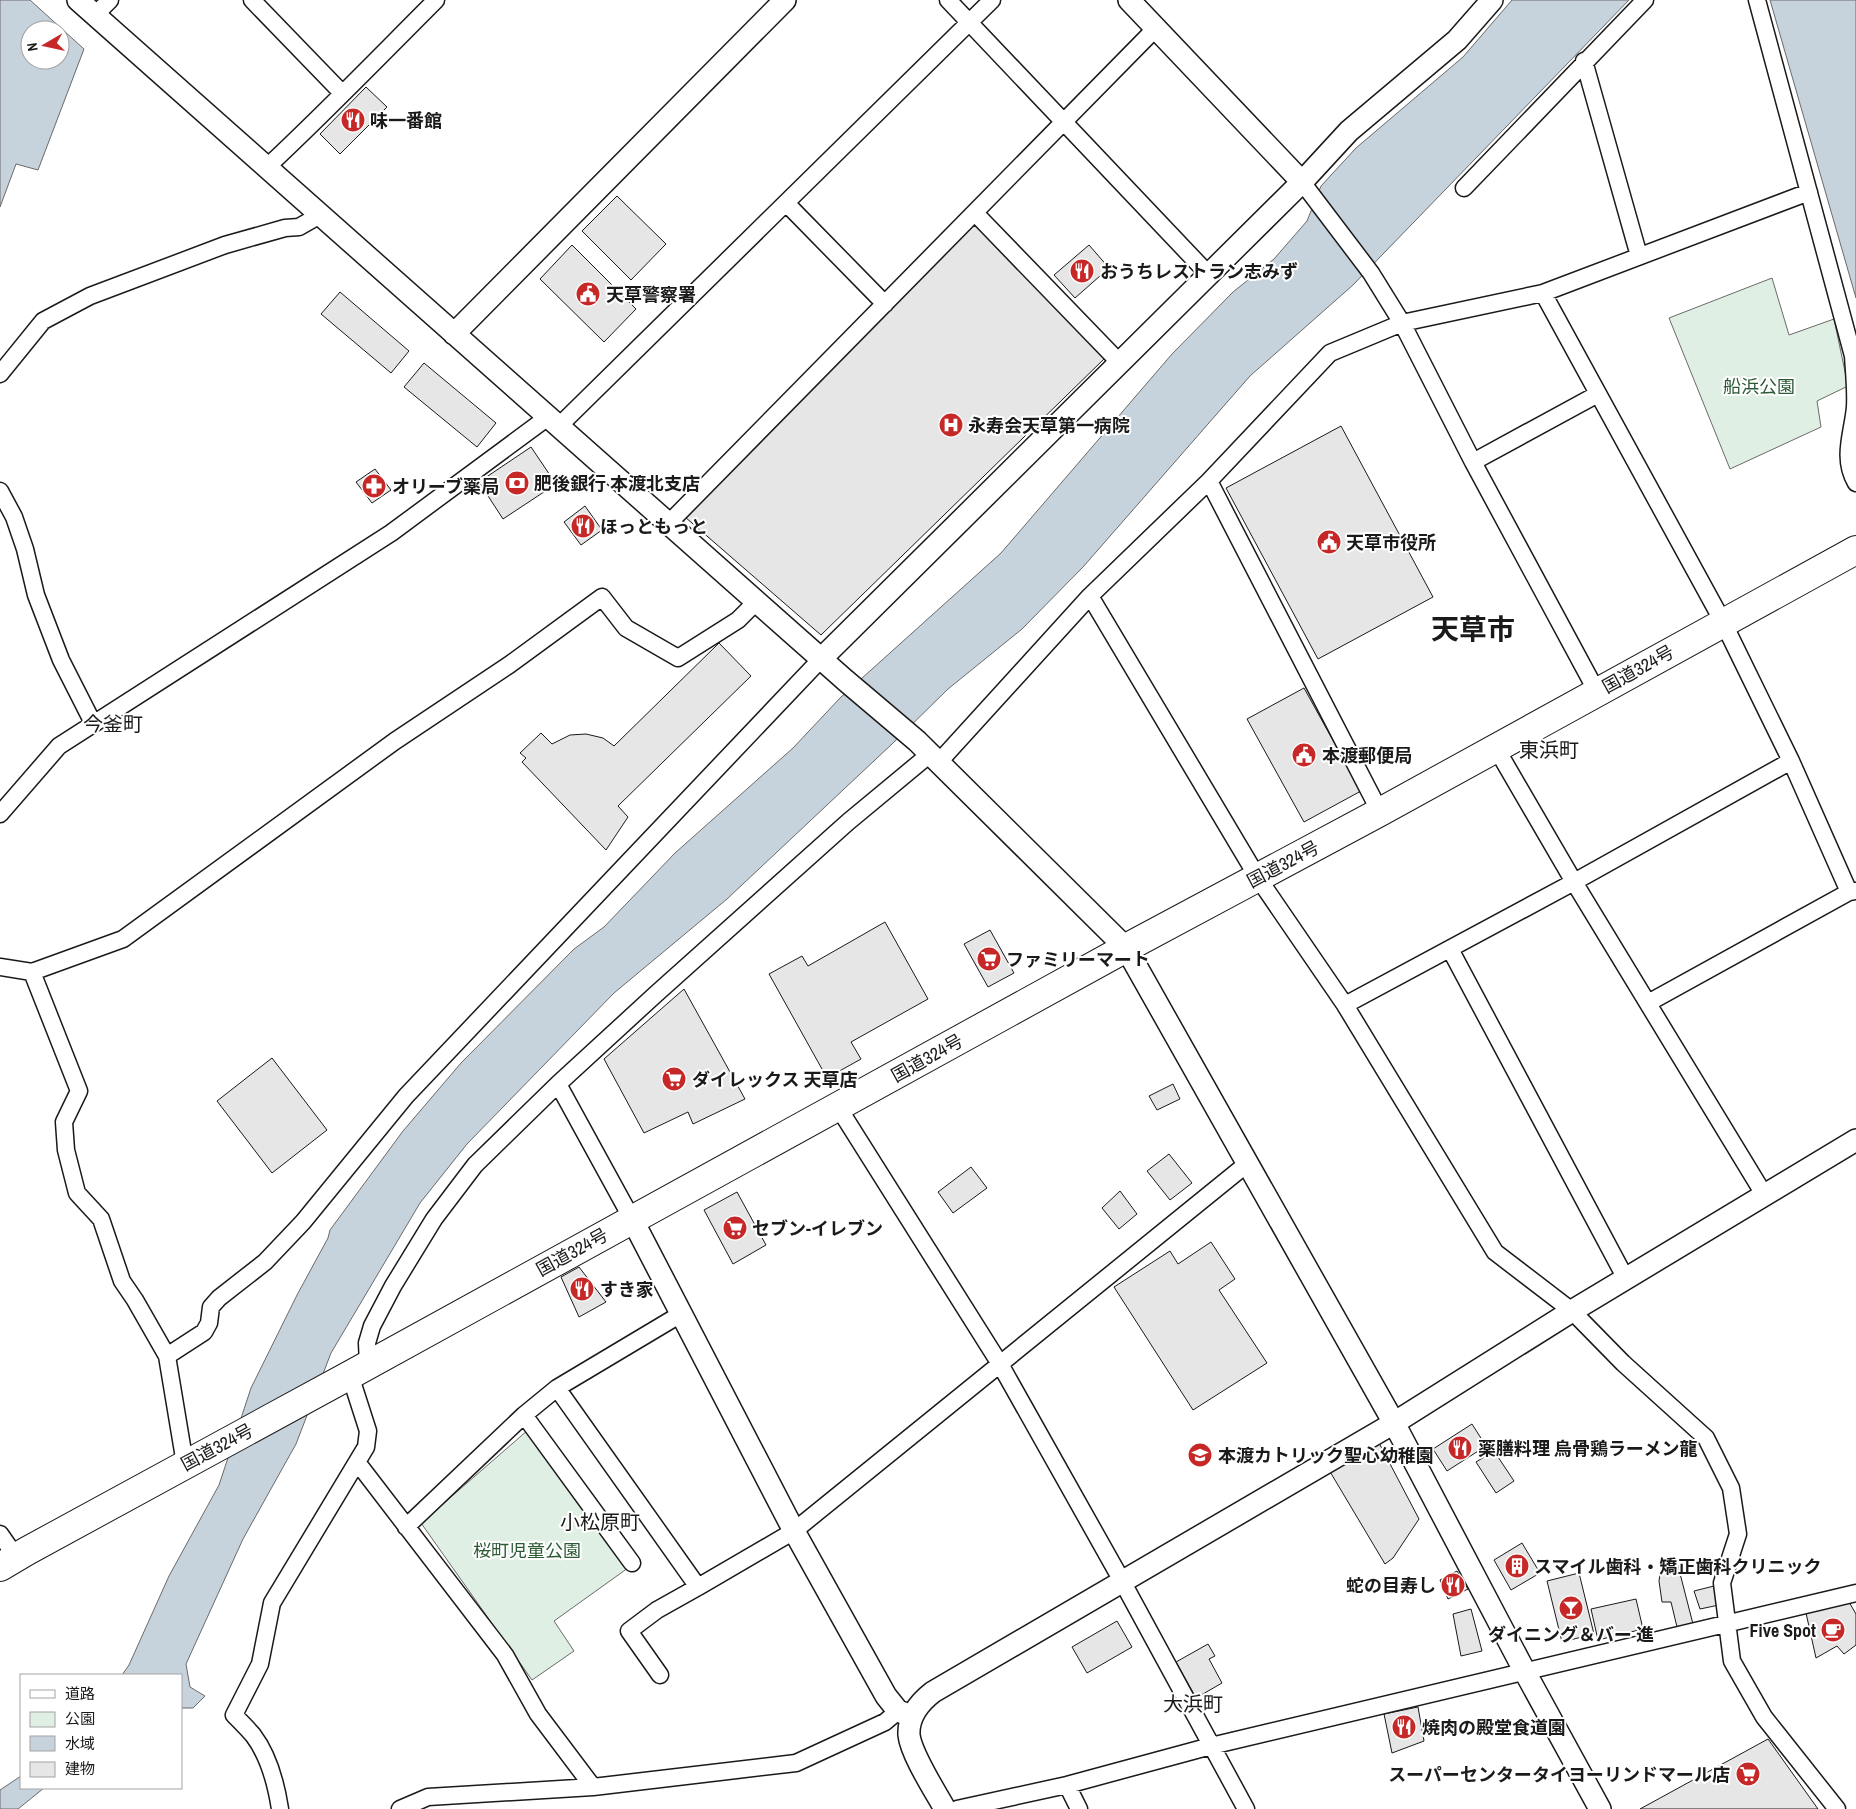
<svg xmlns="http://www.w3.org/2000/svg" width="1856" height="1809" viewBox="0 0 1856 1809" font-family="'Archivo Narrow','Noto Sans JP',sans-serif">
	<style>
		.green { fill: #e0efe3; stroke: #6a6a6a }
		.water { fill: #c6d2dc; stroke: #6a6a6a; fill-rule: evenodd }
		.building { fill: #e6e6e6; stroke: #1a1a1a }
		.lines { fill: none; stroke-linecap: round; stroke-linejoin: round }
		.minor-casing { stroke: #1a1a1a; stroke-width: 19 }
		.tertiary-casing { stroke: #1a1a1a; stroke-width: 24 }
		.trunk-casing { stroke: #1a1a1a; stroke-width: 30 }
		.minor { stroke: #fff; stroke-width: 16 }
		.tertiary { stroke: #fff; stroke-width: 21 }
		.trunk { stroke: #fff; stroke-width: 28 }
		.labels { text-anchor: middle; dominant-baseline: central; stroke-width: 4; stroke-linejoin: round; paint-order: stroke }
		.poi-label { font-size: 18px; font-weight: bold; fill: #1a1a1a; stroke: #fff; text-anchor: start }
		.park-label { font-size: 18px; fill: #2b5a34; stroke: #fff }
		.street-label { font-size: 18px; fill: #1a1a1a; stroke: #fff }
		.quarter-label { font-size: 20px; fill: #1a1a1a; stroke: #fff }
		.town-label { font-size: 28px; font-weight: bold; fill: #1a1a1a; stroke: #fff }
	</style>
	<rect width="100%" height="100%" fill="#fff"/>
	<path class="green" d="M 1772,278 L 1789,335 L 1834,319 L 1848,386 L 1817,401 L 1821,427 L 1730,469 L 1669,318 Z
		M 528,1430 L 628,1568 L 554,1621 L 574,1651 L 532,1680 L 421,1523 Z"/>
	<path class="water" d="M 0,0 L 30,0 L 84,49 L 38,170 L 16,164 L 0,207 ZM 30,30 L 60,30 L 60,60 L 30,60 Z
		M 1512,0 L 1629,0 L 1353,285 L 1250,376 L 1083,567 L 1022,629 L 948,689 L 892,744 L 727,899 L 614,993 L 467,1144 L 420,1203 L 331,1353 L 296,1444 L 243,1539 L 186,1664 L 190,1687 L 205,1696 L 193,1708 L 181,1708 L 181,1675 L 122,1675 L 129,1665 L 169,1576 L 219,1485 L 251,1388 L 297,1295 L 328,1238 L 330,1230 L 403,1131 L 461,1063 L 574,949 L 604,927 L 675,853 L 793,748 L 841,697 L 1001,553 L 1172,354 L 1233,292 L 1274,259 L 1307,221 L 1321,186 L 1356,148 L 1463,57 Z
		M 1770,0 L 1856,0 L 1856,298 Z
		M 21,1776 L 21,1788 L 44,1788 L 18,1809 L 0,1809 L 0,1790 Z"/>
	<path class="building" d="M 366,87 L 387,107 L 340,154 L 320,134 Z
		M 617,196 L 666,244 L 631,280 L 582,231 Z
		M 974,224 L 1105,358 L 821,635 L 685,517 Z
		M 572,245 L 636,309 L 604,342 L 540,279 Z
		M 1089,245 L 1109,268 L 1075,298 L 1054,275 Z
		M 340,292 L 409,351 L 391,373 L 321,314 Z
		M 424,363 L 496,423 L 477,447 L 404,387 Z
		M 1341,426 L 1433,597 L 1318,659 L 1226,488 Z
		M 531,447 L 556,484 L 503,519 L 479,482 Z
		M 375,469 L 391,490 L 372,503 L 356,482 Z
		M 585,506 L 602,530 L 581,545 L 564,522 Z
		M 719,643 L 751,676 L 618,806 L 628,817 L 606,850 L 522,762 L 526,758 L 520,753 L 541,733 L 552,744 L 570,735 L 586,734 L 603,738 L 614,746 Z
		M 1304,688 L 1361,791 L 1304,822 L 1247,719 Z
		M 885,922 L 928,999 L 851,1042 L 861,1059 L 827,1078 L 769,974 L 802,956 L 808,966 Z
		M 990,930 L 1014,973 L 988,987 L 964,944 Z
		M 684,989 L 745,1099 L 693,1124 L 688,1112 L 644,1133 L 604,1059 Z
		M 272,1058 L 327,1130 L 272,1173 L 217,1101 Z
		M 1173,1084 L 1180,1099 L 1157,1110 L 1149,1096 Z
		M 1169,1154 L 1192,1183 L 1170,1200 L 1147,1171 Z
		M 971,1167 L 987,1188 L 953,1213 L 938,1192 Z
		M 1120,1191 L 1137,1214 L 1119,1229 L 1102,1208 Z
		M 737,1192 L 766,1245 L 733,1264 L 704,1210 Z
		M 1211,1242 L 1235,1279 L 1219,1290 L 1267,1363 L 1193,1410 L 1114,1287 L 1170,1251 L 1178,1264 Z
		M 579,1267 L 606,1302 L 579,1317 L 561,1277 Z
		M 1472,1424 L 1486,1446 L 1447,1471 L 1433,1449 Z
		M 1378,1441 L 1419,1519 L 1393,1558 L 1385,1564 L 1329,1470 Z
		M 1494,1451 L 1514,1481 L 1496,1493 L 1476,1462 Z
		M 1522,1543 L 1540,1573 L 1511,1590 L 1494,1560 Z
		M 1676,1558 L 1693,1624 L 1677,1627 L 1671,1602 L 1662,1602 L 1659,1581 L 1662,1562 Z
		M 1457,1571 L 1468,1589 L 1448,1599 L 1440,1580 Z
		M 1579,1573 L 1594,1634 L 1562,1642 L 1547,1581 Z
		M 1718,1585 L 1719,1605 L 1700,1609 L 1694,1591 Z
		M 1636,1599 L 1643,1629 L 1598,1640 L 1591,1609 Z
		M 1849,1602 L 1856,1614 L 1856,1645 L 1844,1654 L 1837,1646 L 1816,1658 L 1806,1613 Z
		M 1471,1609 L 1482,1651 L 1461,1656 L 1453,1614 Z
		M 1117,1621 L 1132,1647 L 1087,1673 L 1072,1647 Z
		M 1208,1644 L 1215,1656 L 1209,1659 L 1222,1683 L 1196,1698 L 1176,1662 Z
		M 1418,1707 L 1424,1741 L 1392,1753 L 1384,1714 Z
		M 1768,1739 L 1818,1809 L 1640,1809 Z"/>
	<g class="lines">
		<defs>
			<path id="minor" d="M 252,0 L 342,93
				M 948,0 L 1209,275
				M 1757,0 L 1853,356 C 1854,372 1856,390 1855,407 C 1853,432 1841,458 1856,483
				M 95,15 L 110,0
				M 1584,61 L 1639,256
				M 266,168 C 325,113 380,56 436,0
				M 1302,182 L 1371,273 L 1402,323 L 1473,462 L 1597,692
				M 1464,188 L 1645,0
				M 786,203 L 885,304
				M 975,213 L 1120,363
				M 1543,293 L 1723,622 L 1791,761 L 1849,892
				M 0,374 L 43,321 L 90,296 L 225,245 L 285,228 L 299,227 L 320,215
				M 559,426 L 992,0
				M 1473,462 L 1598,394
				M 1209,481 L 1380,812
				M 0,491 L 14,517 L 25,549 L 36,595 L 61,660 L 93,723
				M 668,524 L 1156,28
				M 1090,596 L 1258,878 L 1345,1005 L 1495,1252 L 1572,1311 L 1623,1363 L 1706,1438 L 1731,1488 L 1738,1534 L 1722,1583 L 1732,1661 L 1764,1717 L 1837,1809
				M 1496,748 L 1574,882 L 1765,1196
				M 939,762 L 1090,596 L 1209,481 L 1330,353 L 1402,323 L 1543,293 L 1809,192
				M 0,814 L 59,746 L 391,533 L 548,417
				M 1450,949 L 1626,1279
				M 0,967 L 32,972 L 79,1091 L 64,1122 L 66,1150 L 77,1193 L 101,1219 L 122,1281 L 135,1300 L 167,1356 L 185,1464
				M 32,972 L 123,939 L 395,741 L 509,665 L 602,597 L 626,628 L 678,658 L 738,620 L 756,602
				M 1648,1003 L 1849,892 L 1856,891
				M 1345,1005 L 1574,882 L 1791,761
				M 558,1084 L 632,1219
				M 838,1107 L 1000,1364 L 1122,1581 L 1246,1809
				M 167,1356 L 204,1332 L 209,1323 L 211,1307 L 219,1298 L 265,1262 L 303,1222 L 406,1096 L 821,659
				M 368,1365 L 367,1343 L 372,1326 L 393,1286 L 434,1219 L 475,1165 L 558,1084 L 656,994 L 848,822 L 930,754
				M 557,1388 L 698,1587 L 794,1531 L 1248,1163
				M 524,1415 L 632,1563
				M 357,1462 L 505,1655 L 538,1714 L 593,1787
				M 406,1527 L 524,1415 L 557,1388 L 681,1314
				M 0,1534 L 16,1557
				M 660,1675 L 629,1631 L 657,1610 L 698,1587
				M 1067,1785 L 1079,1809
				M 280,1809 C 276,1783 269,1756 253,1735 C 247,1728 240,1721 234,1715 L 260,1664 L 272,1603 L 366,1447 L 368,1431 L 350,1375
				M 400,1809 L 428,1797 L 593,1787 L 796,1763 L 885,1722 L 898,1711
				M 957,1809 L 1067,1785 L 1211,1746 L 1856,1593"/>
			<path id="tertiary" d="M 78,0 L 845,680 L 917,741 L 1126,948 L 1394,1423 L 1525,1672 L 1600,1809
				M 1129,0 L 1302,182
				M 454,334 L 785,0
				M 821,659 L 1302,182 L 1349,131 L 1457,40 L 1492,0
				M 632,1219 L 794,1531 L 886,1696 L 898,1711 L 912,1716
				M 945,1809 C 935,1791 911,1754 909,1735 C 908,1716 920,1702 933,1692 L 1394,1423 L 1572,1311 L 1856,1140"/>
			<path id="trunk" d="M 0,1567 L 27,1551 L 350,1375 L 1126,948 L 1380,812 L 1856,550"/>
		</defs>
		<use href="#minor" class="minor-casing"/>
		<use href="#tertiary" class="tertiary-casing"/>
		<use href="#trunk" class="trunk-casing"/>
		<use href="#minor" class="minor"/>
		<use href="#tertiary" class="tertiary"/>
		<use href="#trunk" class="trunk"/>
	</g>
	<defs>
		<symbol id="restaurant-disc" viewBox="-11 -11 22 22"><circle r="9.5" fill="#c62828" stroke="#fff"/><path d="M-5-6h1v4h1v-4h1v4h1v-4h1v5L-1.5 .5V6h-2V.5L-5-1ZM5-6V6H3V1.5H1.5Q1.5-4 5-6Z" fill="#fff"/></symbol>
		<symbol id="civic-disc" viewBox="-11 -11 22 22"><circle r="9.5" fill="#c62828" stroke="#fff"/><path d="M-.6-6.5H3V-4.5H.6V-3L4-1V1h2V6H-6V1h2V-1L-.6-3ZM-1.2 2.5V6h2.4V2.5Z" fill="#fff"/></symbol>
		<symbol id="hospital-disc" viewBox="-11 -11 22 22"><circle r="9.5" fill="#c62828" stroke="#fff"/><path d="M-5-5h3v3.5h4V-5h3V5h-3V1.5h-4V5h-3Z" fill="#fff"/></symbol>
		<symbol id="bank-disc" viewBox="-11 -11 22 22"><circle r="9.5" fill="#c62828" stroke="#fff"/><path d="M-6-4H6V4H-6ZM0-2.3a2.3 2.3 0 1 0 0 4.6a2.3 2.3 0 1 0 0-4.6Z" fill="#fff"/></symbol>
		<symbol id="pharmacy-disc" viewBox="-11 -11 22 22"><circle r="9.5" fill="#c62828" stroke="#fff"/><path d="M-2-6h4v4h4v4h-4v4h-4v-4h-4v-4h4Z" fill="#fff"/></symbol>
		<symbol id="supermarket-disc" viewBox="-11 -11 22 22"><circle r="9.5" fill="#c62828" stroke="#fff"/><path d="M-6-5.5h2.5l.6 2H6L4.5 2H-2.5L-4.4-4H-6ZM-1.5 3.2a1.3 1.3 0 1 0 .1 0ZM3 3.2a1.3 1.3 0 1 0 .1 0Z" fill="#fff"/></symbol>
		<symbol id="school-disc" viewBox="-11 -11 22 22"><circle r="9.5" fill="#c62828" stroke="#fff"/><path d="M0-5L7-2L0 1L-7-2ZM-4 1L0 2.5L4 1V4Q0 6-4 4Z" fill="#fff"/></symbol>
		<symbol id="building-disc" viewBox="-11 -11 22 22"><circle r="9.5" fill="#c62828" stroke="#fff"/><path d="M-4-6H4V6H1V3H-1V6H-4ZM-2.5-4.3h1.7v1.8h-1.7ZM.8-4.3h1.7v1.8H.8ZM-2.5-1h1.7V.8h-1.7ZM.8-1h1.7V.8H.8Z" fill="#fff"/></symbol>
		<symbol id="bar-disc" viewBox="-11 -11 22 22"><circle r="9.5" fill="#c62828" stroke="#fff"/><path d="M-6-5H6L.8 .8V4.5H3.5V6h-7V4.5H-.8V.8Z" fill="#fff"/></symbol>
		<symbol id="cafe-disc" viewBox="-11 -11 22 22"><circle r="9.5" fill="#c62828" stroke="#fff"/><path d="M-5.5-4.5H6V0H3Q3 3.5 0 3.5H-2.5Q-5.5 3.5-5.5 0ZM3-3.2v2h1.7v-2ZM-6 4.5H4V6H-6Z" fill="#fff"/></symbol>
	</defs>
	<g fill-rule="evenodd">
		<use href="#restaurant-disc" x="339" y="106" width="28" height="28"/>
		<use href="#restaurant-disc" x="1068" y="257" width="28" height="28"/>
		<use href="#civic-disc" x="574" y="280" width="28" height="28"/>
		<use href="#hospital-disc" x="937" y="411" width="28" height="28"/>
		<use href="#bank-disc" x="503" y="469" width="28" height="28"/>
		<use href="#pharmacy-disc" x="360" y="472" width="28" height="28"/>
		<use href="#restaurant-disc" x="569" y="512" width="28" height="28"/>
		<use href="#civic-disc" x="1315" y="528" width="28" height="28"/>
		<use href="#civic-disc" x="1290" y="741" width="28" height="28"/>
		<use href="#supermarket-disc" x="975" y="945" width="28" height="28"/>
		<use href="#supermarket-disc" x="660" y="1065" width="28" height="28"/>
		<use href="#supermarket-disc" x="721" y="1214" width="28" height="28"/>
		<use href="#restaurant-disc" x="568" y="1275" width="28" height="28"/>
		<use href="#restaurant-disc" x="1446" y="1434" width="28" height="28"/>
		<use href="#school-disc" x="1186" y="1441" width="28" height="28"/>
		<use href="#building-disc" x="1503" y="1552" width="28" height="28"/>
		<use href="#restaurant-disc" x="1439" y="1571" width="28" height="28"/>
		<use href="#bar-disc" x="1557" y="1594" width="28" height="28"/>
		<use href="#cafe-disc" x="1819" y="1616" width="28" height="28"/>
		<use href="#restaurant-disc" x="1390" y="1713" width="28" height="28"/>
		<use href="#supermarket-disc" x="1734" y="1760" width="28" height="28"/>
	</g>
	<g class="labels">
		<g class="poi-label">
			<text x="370" y="120">味一番館</text>
			<text x="1100" y="271">おうちレストラン志みず</text>
			<text x="606" y="294">天草警察署</text>
			<text x="968" y="425">永寿会天草第一病院</text>
			<text x="534" y="483">肥後銀行 本渡北支店</text>
			<text x="392" y="486">オリーブ薬局</text>
			<text x="600" y="526">ほっともっと</text>
			<text x="1346" y="542">天草市役所</text>
			<text x="1322" y="755">本渡郵便局</text>
			<text x="1006" y="959">ファミリーマート</text>
			<text x="692" y="1079">ダイレックス 天草店</text>
			<text x="752" y="1228">セブン-イレブン</text>
			<text x="600" y="1289">すき家</text>
			<text x="1478" y="1448">薬膳料理 烏骨鶏ラーメン龍</text>
			<text x="1218" y="1455">本渡カトリック聖心幼稚園</text>
			<text x="1534" y="1566">スマイル歯科・矯正歯科クリニック</text>
			<text x="1436" y="1585" text-anchor="end">蛇の目寿し</text>
			<text x="1816" y="1630" text-anchor="end">Five Spot</text>
			<text x="1571" y="1634" text-anchor="middle">ダイニング＆バー 進</text>
			<text x="1422" y="1727">焼肉の殿堂食道園</text>
			<text x="1730" y="1774" text-anchor="end">スーパーセンタータイヨーリンドマール店</text>
		</g>
		<g class="park-label">
			<text x="1759" y="386">船浜公園</text>
			<text x="527" y="1550">桜町児童公園</text>
		</g>
		<g class="street-label">
			<text transform="translate(1638 669) rotate(-29)">国道324号</text>
			<text transform="translate(1283 864) rotate(-28)">国道324号</text>
			<text transform="translate(927 1058) rotate(-29)">国道324号</text>
			<text transform="translate(572 1252) rotate(-29)">国道324号</text>
			<text transform="translate(217 1447) rotate(-28)">国道324号</text>
		</g>
		<g class="quarter-label">
			<text x="113" y="723">今釜町</text>
			<text x="1549" y="749">東浜町</text>
			<text x="600" y="1521">小松原町</text>
			<text x="1193" y="1703">大浜町</text>
		</g>
		<g class="town-label">
			<text x="1473" y="629">天草市</text>
		</g>
	</g>
	<rect x="20" y="1674" width="162" height="115" fill="#ffffff" stroke="#a3a3a3"/>
	<rect x="30" y="1690" width="25" height="8" fill="#ffffff" stroke="#a3a3a3"/>
	<text x="65" y="1699" font-size="15" fill="#1a1a1a">道路</text>
	<rect x="30" y="1712" width="25" height="15" fill="#e0efe3" stroke="#a3a3a3"/>
	<text x="65" y="1724" font-size="15" fill="#1a1a1a">公園</text>
	<rect x="30" y="1736" width="25" height="15" fill="#c6d2dc" stroke="#a3a3a3"/>
	<text x="65" y="1749" font-size="15" fill="#1a1a1a">水域</text>
	<rect x="30" y="1762" width="25" height="15" fill="#e6e6e6" stroke="#a3a3a3"/>
	<text x="65" y="1774" font-size="15" fill="#1a1a1a">建物</text>
	<g transform="translate(45 45) rotate(261)"><circle r="24" fill="#ffffff" stroke="#a3a3a3"/>
	<path d="M0-4L9 19L0 12L-9 19Z" fill="#c62828"/>
	<text y="-8" font-size="14" font-weight="bold" text-anchor="middle" fill="#1a1a1a">N</text>
	</g>
</svg>
